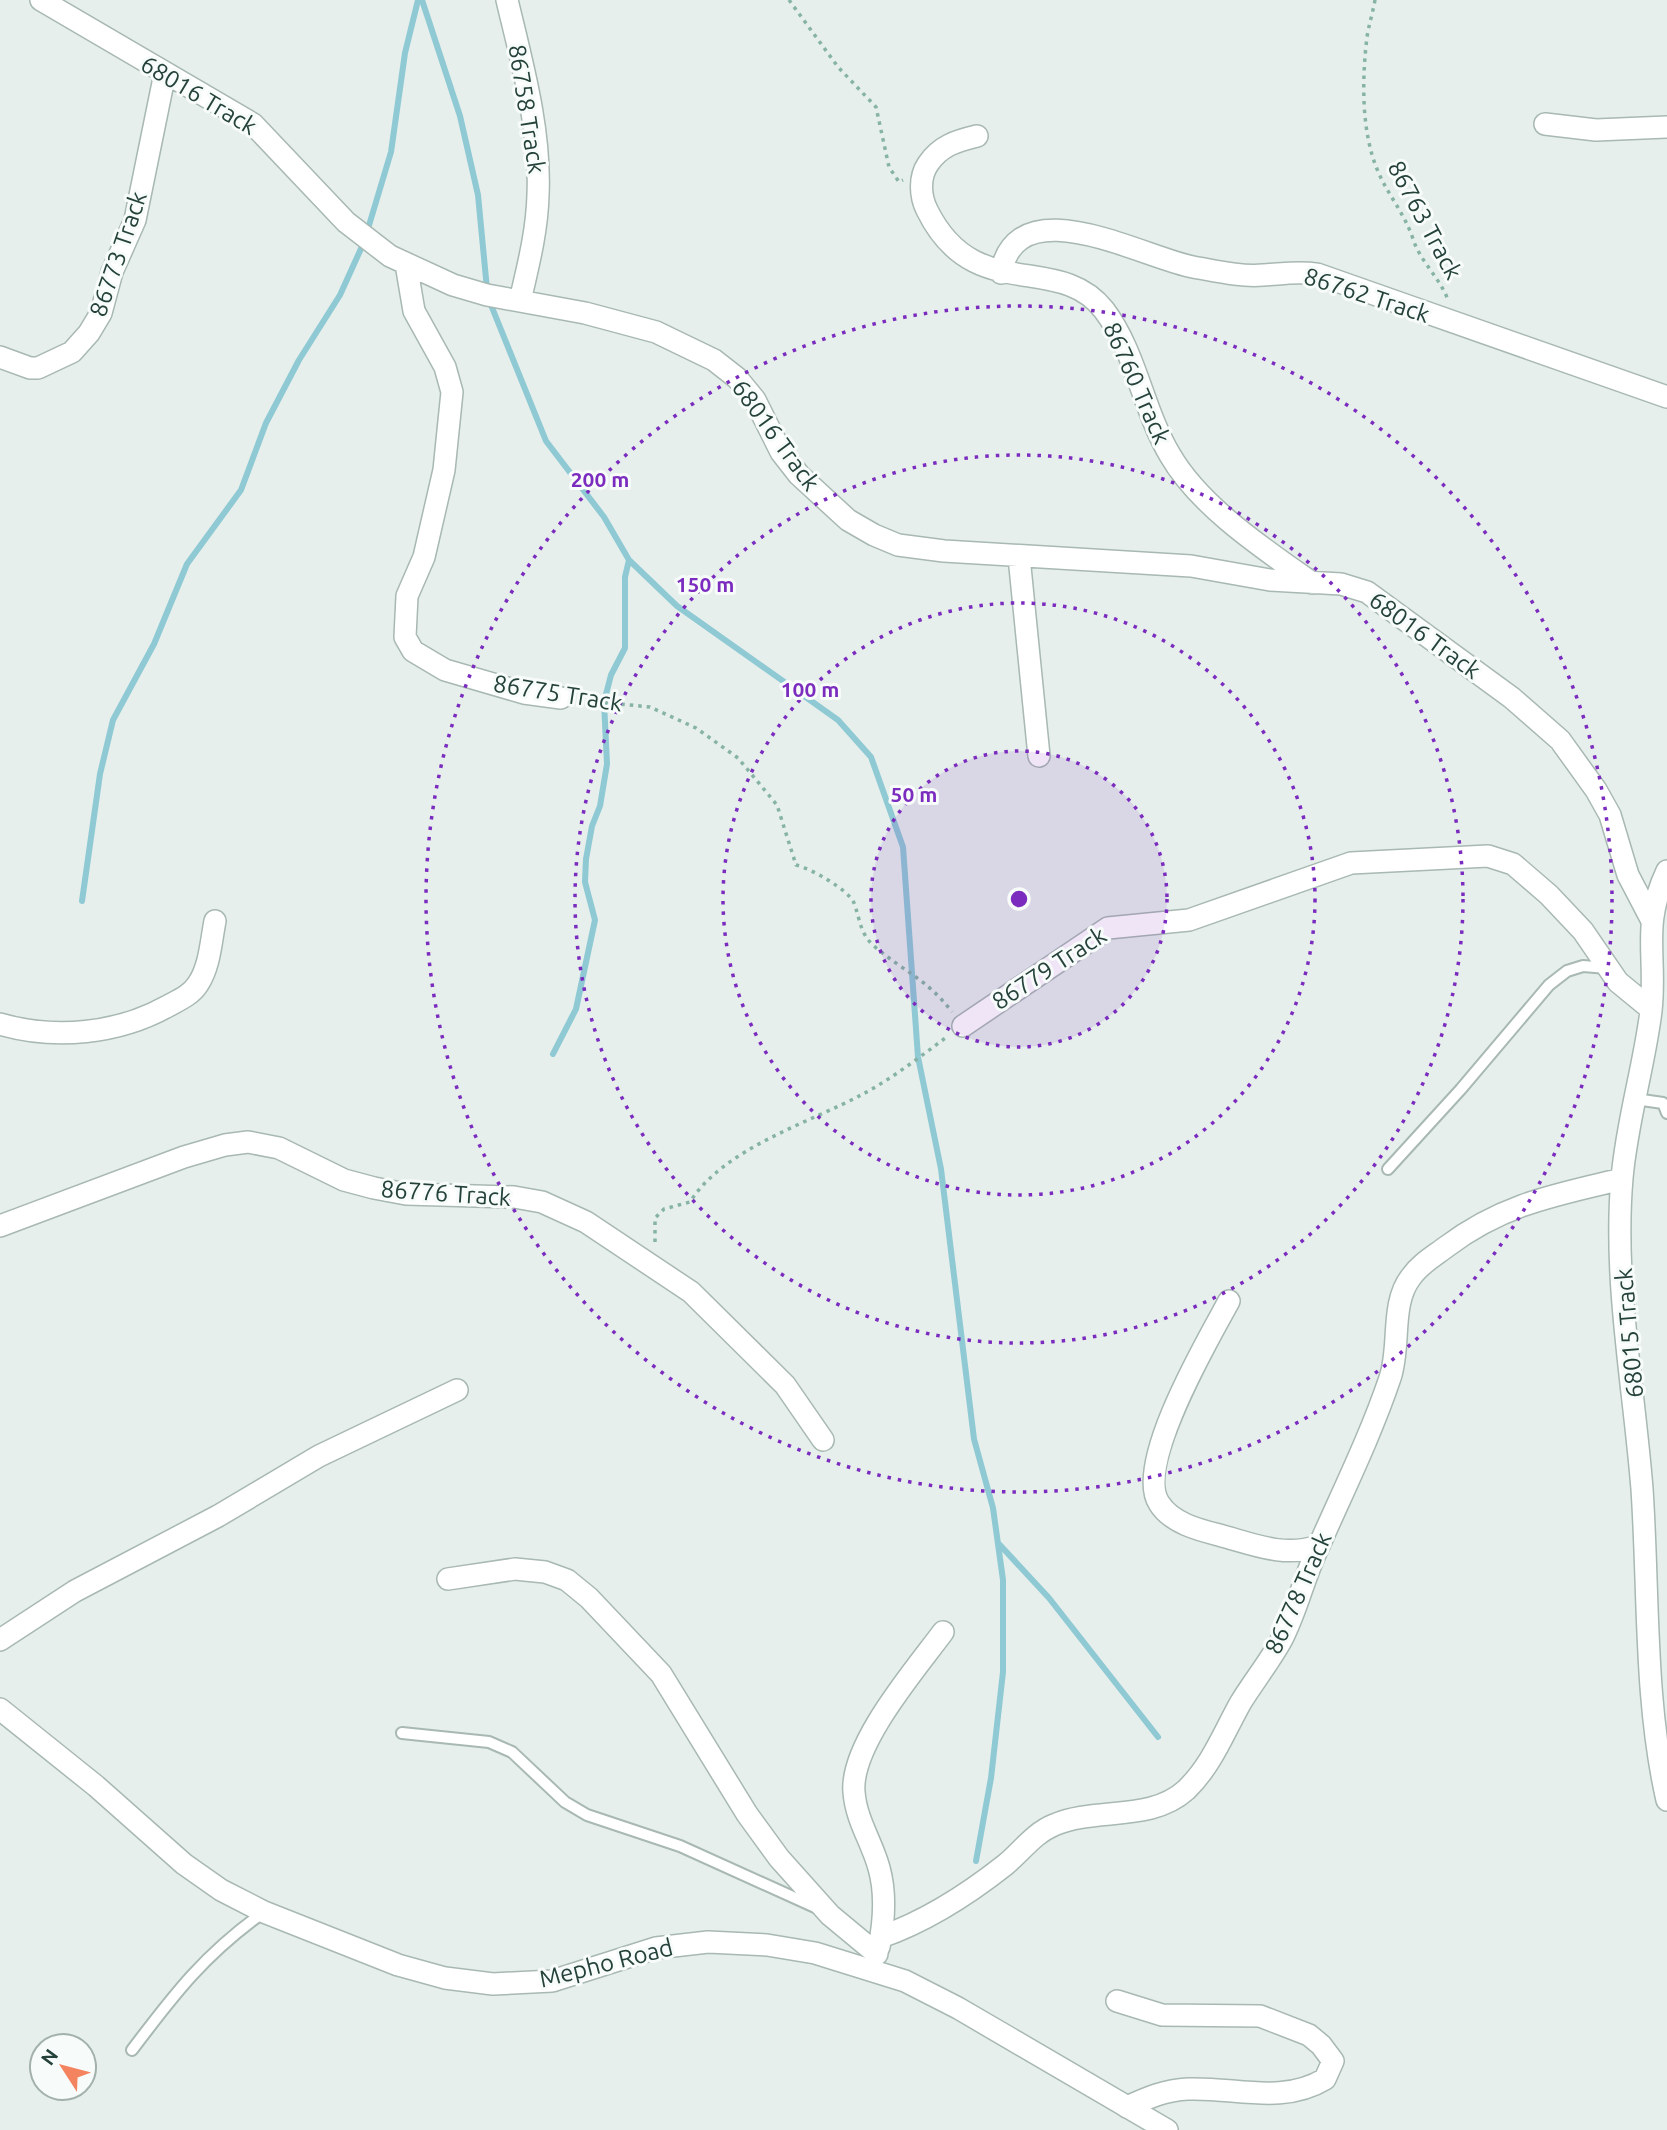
<svg xmlns="http://www.w3.org/2000/svg" width="1667" height="2130" viewBox="0 0 1667 2130" font-family="Ubuntu,sans-serif">
	<style>
		.lines { fill: none; stroke-linecap: round; stroke-linejoin: round }
		.stream { stroke: #8ec9d4; stroke-width: 6 }
		.service-casing { stroke: #a8b8b2; stroke-width: 14 }
		.minor-casing { stroke: #a8b8b2; stroke-width: 24 }
		.tertiary-casing { stroke: #a8b8b2; stroke-width: 24 }
		.path { stroke: #86b3a5; stroke-width: 3.5; stroke-dasharray: 3.5 5; stroke-linecap: butt }
		.service { stroke: #fff; stroke-width: 10 }
		.minor { stroke: #fff; stroke-width: 21 }
		.tertiary { stroke: #fff; stroke-width: 21 }
		.ring { fill: none; stroke: #7b2cbf; stroke-width: 3.5; stroke-dasharray: 3.5 7 }
		.labels { text-anchor: middle; dominant-baseline: central; stroke-width: 6; stroke-linejoin: round; paint-order: stroke }
		.street-label { font-size: 24px; fill: #24423a; stroke: #f7fbf9 }
		.centre { fill: #7b2cbf; stroke: #f7fbf9; stroke-width: 3.5 }
		.ring-label { font-size: 21px; text-anchor: middle; font-weight: bold; fill: #7b2cbf; stroke: #f7fbf9; stroke-width: 6; stroke-linejoin: round; paint-order: stroke }
	</style>
	<rect width="100%" height="100%" fill="#e6efeb"/>
	<g class="lines">
		<path class="stream" d="M 422,0 L 460,116 L 478,195 L 487,289
			M 367,232 L 391,152 L 405,53 L 418,0
			M 489,300 L 546,441 L 604,517 L 629,560 L 677,606 L 838,720 L 871,757 L 903,847 L 918,1057 L 941,1169 L 974,1439 L 993,1508 L 1003,1580 L 1003,1672 L 991,1778 L 976,1861
			M 82,901 L 100,774 L 113,720 L 154,644 L 187,564 L 241,490 L 266,423 L 299,360 L 340,295 L 364,242
			M 553,1054 L 576,1009 L 595,920 L 585,882 L 586,859 L 592,826 L 600,806 L 607,764 L 604,702 L 611,675 L 625,648 L 625,577 L 629,560
			M 999,1544 L 1049,1598 L 1158,1737"/>
		<defs>
			<path id="service" d="M 1635,1099 L 1663,1103 L 1667,1113
				M 1388,1169 L 1461,1089 L 1549,985 L 1567,971 L 1583,966 L 1607,968
				M 402,1733 L 489,1742 L 512,1752 L 565,1802 L 587,1815 L 680,1846 L 815,1907
				M 132,2050 C 175,1993 205,1954 264,1912"/>
			<path id="minor" d="M 41,0 L 253,124 L 346,222 L 390,256 L 453,285 L 487,295 L 585,313 L 656,332 L 714,360 L 737,378 L 755,400 L 781,452 L 799,475 L 848,520 L 874,535 L 898,545 L 944,551 L 1191,566 L 1270,580 L 1341,584 L 1367,592 L 1512,698 L 1560,740 L 1596,790 L 1610,815 L 1628,875 L 1651,919
				M 507,0 C 522,63 541,130 538,195 C 537,232 528,266 520,301
				M 1545,124 L 1596,130 L 1667,127
				M 977,136 C 956,141 940,146 928,164 C 919,177 920,196 927,210 C 974,306 1058,251 1104,310 C 1136,352 1143,410 1170,455 C 1200,507 1264,549 1312,583
				M 406,264 L 414,311 L 445,367 L 452,392 L 444,470 L 424,557 L 407,596 L 405,637 L 413,651 L 445,670 L 524,693 L 561,698
				M 1001,273 C 1017,186 1141,257 1193,267 C 1216,271 1241,277 1263,275 C 1282,274 1298,271 1317,274 L 1667,397
				M 0,357 L 30,368 L 38,368 L 72,352 L 89,333 L 101,313 L 112,272 L 135,220 L 165,73
				M 1019,557 L 1039,756
				M 1667,871 C 1641,926 1657,955 1651,1011 C 1644,1067 1627,1121 1622,1178 C 1613,1281 1634,1387 1642,1489 C 1649,1593 1644,1699 1667,1800
				M 0,1024 C 55,1040 118,1034 168,1006 C 179,1000 191,995 198,984 C 210,966 211,941 215,921
				M 963,1026 L 1108,928 L 1189,920 L 1351,863 L 1488,856 L 1513,864 L 1549,895 L 1583,931 L 1618,982 L 1651,1009
				M 0,1226 L 184,1157 L 225,1145 L 248,1142 L 279,1148 L 344,1180 L 374,1188 L 406,1194 L 514,1197 L 542,1202 L 586,1222 L 691,1292 L 785,1385 L 823,1440
				M 1229,1301 C 1209,1338 1134,1465 1159,1503 C 1171,1523 1199,1530 1219,1535 C 1253,1544 1284,1558 1318,1546
				M 448,1579 L 515,1569 L 545,1572 L 567,1580 L 589,1598 L 661,1674 L 747,1814 L 779,1858 L 830,1915 L 877,1954
				M 0,1640 L 75,1591 L 218,1516 L 319,1456 L 457,1390
				M 881,1937 C 927,1921 967,1895 1005,1865 C 1021,1852 1034,1833 1054,1825 C 1095,1807 1151,1822 1186,1790 C 1212,1765 1224,1732 1241,1702 C 1254,1681 1270,1661 1282,1639 C 1297,1610 1304,1577 1318,1548 C 1343,1491 1370,1437 1390,1378 C 1401,1346 1390,1304 1411,1277 C 1420,1264 1434,1256 1446,1247 C 1503,1204 1555,1195 1622,1179
				M 879,1947 C 884,1922 886,1893 879,1868 C 872,1842 856,1820 854,1792 C 850,1745 915,1670 943,1632
				M 1117,2001 L 1162,2015 L 1260,2016 L 1309,2035 L 1321,2045 L 1333,2061 L 1325,2079 C 1282,2105 1235,2087 1188,2089 C 1165,2090 1147,2098 1127,2107"/>
			<path id="tertiary" d="M 0,1709 L 96,1786 L 184,1864 L 221,1890 L 264,1912 L 398,1965 L 445,1978 L 493,1984 L 552,1981 L 656,1948 L 708,1942 L 767,1945 L 815,1953 L 905,1981 L 958,2008 L 1167,2130"/>
		</defs>
		<use href="#service" class="service-casing"/>
		<use href="#minor" class="minor-casing"/>
		<use href="#tertiary" class="tertiary-casing"/>
		<path class="path" d="M 789,0 L 838,67 L 876,107 L 889,167 L 899,182 L 903,180
			M 1375,0 C 1373,12 1369,24 1367,37 C 1362,78 1361,130 1377,169 C 1387,194 1404,212 1413,239 C 1420,261 1440,278 1448,300
			M 579,700 L 650,707 L 696,728 L 738,758 L 777,805 L 796,865 C 810,868 849,890 854,903 C 860,919 860,934 874,946 C 904,972 926,978 952,1012
			M 655,1242 L 655,1218 L 664,1209 L 690,1202 C 724,1148 809,1123 863,1094 C 893,1078 921,1056 948,1036"/>
		<use href="#service" class="service"/>
		<use href="#minor" class="minor"/>
		<use href="#tertiary" class="tertiary"/>
	</g>
	<circle cx="1019" cy="899" r="148" fill="#7b2cbf" fill-opacity=".12"/>
	<g class="ring">
		<circle cx="1019" cy="899" r="148"/>
		<circle cx="1019" cy="899" r="296"/>
		<circle cx="1019" cy="899" r="444"/>
		<circle cx="1019" cy="899" r="593"/>
	</g>
	<g class="labels">
		<g class="street-label">
			<text transform="translate(199 95) rotate(31)">68016 Track</text>
			<text transform="translate(527 109) rotate(81)">86758 Track</text>
			<text transform="translate(1425 220) rotate(62)">86763 Track</text>
			<text transform="translate(118 254) rotate(-71)">86773 Track</text>
			<text transform="translate(1367 295) rotate(18)">86762 Track</text>
			<text transform="translate(1137 383) rotate(66)">86760 Track</text>
			<text transform="translate(776 435) rotate(54)">68016 Track</text>
			<text transform="translate(1425 635) rotate(36)">68016 Track</text>
			<text transform="translate(558 693) rotate(9)">86775 Track</text>
			<text transform="translate(1049 968) rotate(-33)">86779 Track</text>
			<text transform="translate(446 1193) rotate(4)">86776 Track</text>
			<text transform="translate(1629 1333) rotate(-95)">68015 Track</text>
			<text transform="translate(1298 1593) rotate(-66)">86778 Track</text>
			<text transform="translate(606 1963) rotate(-14)">Mepho Road</text>
		</g>
	</g>
	<circle cx="1019" cy="899" r="10" class="centre"/>
	<g class="ring-label">
		<text x="600" y="487">200 m</text>
		<text x="705" y="592">150 m</text>
		<text x="810" y="697">100 m</text>
		<text x="914" y="802">50 m</text>
	</g>
	<g transform="translate(63 2067) rotate(306)"><circle r="33" fill="#f7fbf9" stroke="#a3b1ad" stroke-width="2"/>
	<path d="M0-5L12 26L0 18L-12 26Z" fill="#f4845f"/>
	<text y="-10" font-size="19" font-weight="bold" text-anchor="middle" fill="#24423a">N</text>
	</g>
</svg>
